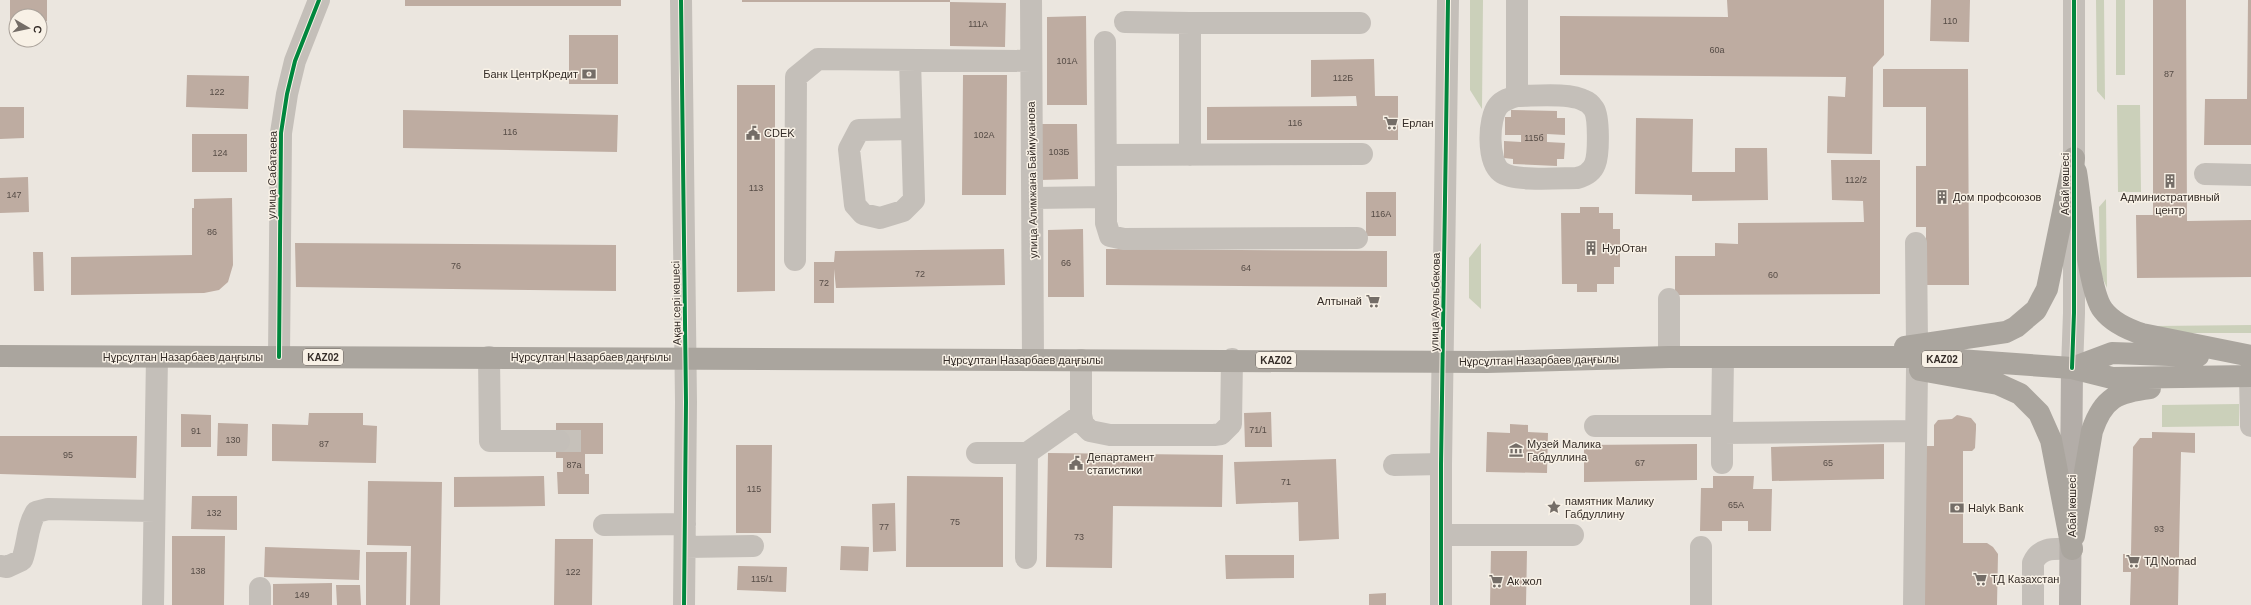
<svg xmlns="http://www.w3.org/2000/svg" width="2251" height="605" viewBox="0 0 2251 605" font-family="Helvetica,sans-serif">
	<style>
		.green { fill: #cbd0ba }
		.building { fill: #beaca1 }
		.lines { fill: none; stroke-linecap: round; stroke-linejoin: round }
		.minor-tunnel { stroke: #c6c1ba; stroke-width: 22; stroke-dasharray: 22 11; stroke-linecap: butt }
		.minor { stroke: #c4bfb9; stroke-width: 22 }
		.major { stroke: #b3ada8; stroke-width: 22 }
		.highway { stroke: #aaa59e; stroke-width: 22 }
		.cycleway-casing { stroke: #f8f1e6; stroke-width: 6 }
		.cycleway { stroke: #00873e; stroke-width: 4 }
		.labels { text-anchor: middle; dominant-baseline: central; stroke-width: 3; stroke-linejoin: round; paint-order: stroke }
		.number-label { font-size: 9px; fill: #564c46 }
		.shield { fill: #f8f1e6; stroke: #6f6760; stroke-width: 1 }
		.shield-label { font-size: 10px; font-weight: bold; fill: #342c27 }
		.poi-label { font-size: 11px; fill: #342c27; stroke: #f8f1e6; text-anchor: start }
		.street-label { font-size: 11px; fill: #342c27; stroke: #f8f1e6 }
	</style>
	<rect width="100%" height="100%" fill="#ebe6df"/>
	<path class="green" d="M 1470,0 L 1483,0 L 1482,109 L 1470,90 Z
		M 2096,0 L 2104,0 L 2105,100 L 2097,91 Z
		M 2116,0 L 2125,0 L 2125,75 L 2116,75 Z
		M 2117,105 L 2140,105 L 2141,192 L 2118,192 Z
		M 2106,199 L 2107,288 L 2100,272 L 2099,207 Z
		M 1481,243 L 1481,309 L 1469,298 L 1469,258 Z
		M 2251,325 L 2251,333 L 2178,333 L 2156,326 Z
		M 2239,404 L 2239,426 L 2162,427 L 2162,405 Z"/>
	<path class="building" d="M 10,0 L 47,0 L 47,21 L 40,21 L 40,16 L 16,16 L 16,21 L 10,21 Z
		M 405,0 L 621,0 L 621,6 L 405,6 Z
		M 742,0 L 950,0 L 950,2 L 742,2 Z
		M 1727,0 L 1884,0 L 1884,55 L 1873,67 L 1872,154 L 1827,153 L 1828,96 L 1845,97 L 1846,77 L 1560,75 L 1560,16 L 1728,17 Z
		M 1931,0 L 1970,0 L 1969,42 L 1930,41 Z
		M 2153,0 L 2186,0 L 2187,221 L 2251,220 L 2251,277 L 2137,278 L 2136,215 L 2153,215 Z
		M 2248,0 L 2251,0 L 2251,145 L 2204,145 L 2205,99 L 2247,99 Z
		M 950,2 L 1006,3 L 1005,47 L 950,46 Z
		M 1086,16 L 1087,105 L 1047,105 L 1047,17 Z
		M 569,35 L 618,35 L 618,84 L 569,84 Z
		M 1374,59 L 1375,96 L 1398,96 L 1398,140 L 1207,140 L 1207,107 L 1357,106 L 1356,96 L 1311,97 L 1311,60 Z
		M 1883,69 L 1968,69 L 1969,285 L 1926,285 L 1926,227 L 1916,227 L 1916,166 L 1926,166 L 1926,107 L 1883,107 Z
		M 187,75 L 249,76 L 248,109 L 186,107 Z
		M 963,75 L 1007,75 L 1006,195 L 962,195 Z
		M 737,85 L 775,85 L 775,291 L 737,292 Z
		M 0,107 L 24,107 L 24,138 L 0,139 Z
		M 403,110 L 618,115 L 617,152 L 403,148 Z
		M 1511,110 L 1557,111 L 1557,118 L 1565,118 L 1565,135 L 1547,134 L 1547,142 L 1565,143 L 1564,159 L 1557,159 L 1557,166 L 1513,164 L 1513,159 L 1504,158 L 1504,141 L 1521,142 L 1521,135 L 1505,135 L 1505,117 L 1511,117 Z
		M 1636,118 L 1693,119 L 1692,172 L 1735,172 L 1735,148 L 1767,148 L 1768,200 L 1692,201 L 1692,195 L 1635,194 Z
		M 1039,124 L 1077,124 L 1078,179 L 1040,180 Z
		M 192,134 L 247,134 L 247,172 L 192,172 Z
		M 1831,160 L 1880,160 L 1880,294 L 1675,295 L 1675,256 L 1715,256 L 1715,243 L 1738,244 L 1738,223 L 1864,222 L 1863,201 L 1832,200 Z
		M 28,177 L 29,212 L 0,213 L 0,178 Z
		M 1366,192 L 1396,192 L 1396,236 L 1366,236 Z
		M 232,198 L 233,265 L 228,282 L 219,290 L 204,293 L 71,295 L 71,257 L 192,255 L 192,208 L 194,208 L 194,199 Z
		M 1580,207 L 1599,207 L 1599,213 L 1613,213 L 1613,229 L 1620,229 L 1620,267 L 1614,267 L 1614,284 L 1597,284 L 1597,292 L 1577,292 L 1577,284 L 1562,284 L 1561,213 L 1580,213 Z
		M 1083,229 L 1084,297 L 1048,297 L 1048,230 Z
		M 295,243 L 616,245 L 616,291 L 296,287 Z
		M 1004,249 L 1005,285 L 836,288 L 834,269 L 834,303 L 814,303 L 814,262 L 834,262 L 835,251 Z
		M 1106,249 L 1387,251 L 1387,287 L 1106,285 Z
		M 33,252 L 43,252 L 44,291 L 34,291 Z
		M 1271,412 L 1272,447 L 1245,447 L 1244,413 Z
		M 309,413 L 363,413 L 363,425 L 377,426 L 376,463 L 272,461 L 272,424 L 308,425 Z
		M 181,414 L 211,415 L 211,447 L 181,447 Z
		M 1957,415 L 1971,418 L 1976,424 L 1976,429 L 1975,448 L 1972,451 L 1963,451 L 1963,543 L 1987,543 L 1993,547 L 1998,554 L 1997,605 L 1924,605 L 1925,446 L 1934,446 L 1934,425 L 1938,420 L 1952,419 Z
		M 218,423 L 248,424 L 247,456 L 217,456 Z
		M 556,423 L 603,423 L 603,454 L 585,454 L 585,474 L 589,474 L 589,494 L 558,494 L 557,472 L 563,472 L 563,458 L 556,458 Z
		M 1510,424 L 1528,425 L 1528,432 L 1548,433 L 1547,473 L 1486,472 L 1487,432 L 1510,433 Z
		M 2152,432 L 2195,433 L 2195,453 L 2181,452 L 2178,605 L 2130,605 L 2131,572 L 2123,572 L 2123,554 L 2131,554 L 2133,447 L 2140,438 L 2152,438 Z
		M 0,436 L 137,436 L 136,478 L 0,474 Z
		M 1697,444 L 1697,480 L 1584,482 L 1584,445 Z
		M 1884,444 L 1884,479 L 1772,481 L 1771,447 Z
		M 736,445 L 772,445 L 771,533 L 736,533 Z
		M 1048,453 L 1223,455 L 1222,507 L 1113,506 L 1112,568 L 1046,567 Z
		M 1336,459 L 1339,539 L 1299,541 L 1298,502 L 1236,504 L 1234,462 Z
		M 544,476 L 545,506 L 454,507 L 454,477 Z
		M 907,476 L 1003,477 L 1003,567 L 906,567 Z
		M 1713,476 L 1754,476 L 1753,489 L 1772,489 L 1771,531 L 1748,531 L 1748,521 L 1722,521 L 1722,531 L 1700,531 L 1701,488 L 1713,488 Z
		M 368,481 L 442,482 L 440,605 L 410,605 L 411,546 L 367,545 Z
		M 192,496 L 237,496 L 237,530 L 191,529 Z
		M 895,503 L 896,551 L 873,552 L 872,504 Z
		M 172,536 L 225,536 L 224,605 L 172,605 Z
		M 555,539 L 593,539 L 592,605 L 554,605 Z
		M 841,546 L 869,547 L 868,571 L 840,570 Z
		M 265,547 L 360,550 L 359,580 L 264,577 Z
		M 1491,551 L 1527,551 L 1526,605 L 1490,605 Z
		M 366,552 L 407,552 L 406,605 L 366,605 Z
		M 1225,555 L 1294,555 L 1294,578 L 1226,579 Z
		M 738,566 L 787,567 L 786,592 L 737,590 Z
		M 332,583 L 332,605 L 273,605 L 273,584 Z
		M 336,585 L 360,585 L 361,605 L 337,605 Z
		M 1386,593 L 1386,605 L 1369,605 L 1369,594 Z"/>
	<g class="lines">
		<path class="minor-tunnel" d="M 559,441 L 591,441"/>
		<path class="minor" d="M 681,0 L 686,402 L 684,605
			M 1031,0 L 1033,360
			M 1517,0 L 1517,96
			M 2074,0 L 2074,177
			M 1125,22 L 1190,23
			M 1105,42 L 1106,197
			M 910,60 L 914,200 L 903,211 L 880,218 L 863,214 L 855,205 L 849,149 L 859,130 L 912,129
			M 1517,96 C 1535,96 1570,92 1585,101 C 1588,102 1592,106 1594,109 C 1599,117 1599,154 1595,164 C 1592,172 1585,176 1577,178 C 1560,178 1514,182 1501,172 C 1487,161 1488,119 1498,106 C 1503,100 1510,98 1517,96 Z
			M 1106,155 L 1362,154
			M 1190,155 L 1190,23 L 1360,23
			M 2205,174 L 2251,175
			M 1033,198 L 1106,197 L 1106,223 L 1110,236 L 1124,239 L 1357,238
			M 1916,243 L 1917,345
			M 795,260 L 796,77 L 818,59 L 1031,61
			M 1669,299 L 1669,357
			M 279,357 L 281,133 L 287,94 L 295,61 L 319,0
			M 489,357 L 490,441 L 559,441
			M 1081,360 L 1081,415 L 1083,424 L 1090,431 L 1110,435 L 1214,435 L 1221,434 L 1231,424 L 1232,359
			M 2072,368 L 2074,313 L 2074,213
			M 2250,376 L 2251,426
			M 1595,426 L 1722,426 L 1723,357
			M 1723,433 L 1916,431
			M 977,453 L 1027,453 L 1081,415
			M 1722,463 L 1722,426
			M 1394,465 L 1441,464
			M 604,525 L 685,524
			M 1441,535 L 1573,535
			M 685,547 L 753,546
			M 1026,558 L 1027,453
			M 0,566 L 7,567 L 22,560 C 28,544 27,526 36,512 L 48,509 L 154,511
			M 153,605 L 157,357
			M 260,605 L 260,588
			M 1441,605 L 1441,464 L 1448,0
			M 1701,605 L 1701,547
			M 1914,605 L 1917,369
			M 2033,605 L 2033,563 C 2040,546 2056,549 2072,549"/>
		<path class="major" d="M 2070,605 L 2072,368"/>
		<path class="highway" d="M 2076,172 C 2081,200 2088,291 2103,310 C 2112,322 2127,329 2142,334 L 2251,356
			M 1905,347 L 2006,332 L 2016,327 L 2036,310 L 2047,289 L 2074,158
			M 0,356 L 1487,362 L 1669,357 L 1916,357 L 2072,368 L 2112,378 L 2251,376
			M 2072,368 L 2112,353 L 2198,356
			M 1920,370 L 1998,384 L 2020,394 L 2039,413 L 2051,440 L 2072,549
			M 2074,536 L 2092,431 C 2103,398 2117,392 2150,388"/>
		<defs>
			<path id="cycleway" d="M 681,0 L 686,402 L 684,605
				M 279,357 L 281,133 L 287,94 L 295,61 L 319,0
				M 2072,368 L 2074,313 L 2074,0
				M 1441,605 L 1441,464 L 1448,0"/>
		</defs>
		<use href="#cycleway" class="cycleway-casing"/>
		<use href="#cycleway" class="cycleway"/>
	</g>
	<defs>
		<symbol id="bank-bare" viewBox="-9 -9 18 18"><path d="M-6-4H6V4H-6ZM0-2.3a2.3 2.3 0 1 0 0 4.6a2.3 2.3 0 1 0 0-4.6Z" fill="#746d67" stroke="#f8f1e6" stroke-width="2.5" paint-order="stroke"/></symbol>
		<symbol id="supermarket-bare" viewBox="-9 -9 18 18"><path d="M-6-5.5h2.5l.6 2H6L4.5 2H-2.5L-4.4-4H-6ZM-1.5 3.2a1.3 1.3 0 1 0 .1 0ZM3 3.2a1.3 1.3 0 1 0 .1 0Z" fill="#746d67" stroke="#f8f1e6" stroke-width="2.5" paint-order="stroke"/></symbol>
		<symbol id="civic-bare" viewBox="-9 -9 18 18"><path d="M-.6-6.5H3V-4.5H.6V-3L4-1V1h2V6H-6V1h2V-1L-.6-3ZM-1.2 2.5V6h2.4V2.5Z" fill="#746d67" stroke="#f8f1e6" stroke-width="2.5" paint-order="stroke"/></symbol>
		<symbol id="building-bare" viewBox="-9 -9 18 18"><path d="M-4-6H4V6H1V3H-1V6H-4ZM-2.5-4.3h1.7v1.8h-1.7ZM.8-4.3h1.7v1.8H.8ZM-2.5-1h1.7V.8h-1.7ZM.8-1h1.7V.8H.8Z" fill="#746d67" stroke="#f8f1e6" stroke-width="2.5" paint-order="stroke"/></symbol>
		<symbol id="museum-bare" viewBox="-9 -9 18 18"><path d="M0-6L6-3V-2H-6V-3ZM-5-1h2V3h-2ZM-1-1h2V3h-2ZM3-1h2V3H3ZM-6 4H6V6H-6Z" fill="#746d67" stroke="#f8f1e6" stroke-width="2.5" paint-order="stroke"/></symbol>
		<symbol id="sight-bare" viewBox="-9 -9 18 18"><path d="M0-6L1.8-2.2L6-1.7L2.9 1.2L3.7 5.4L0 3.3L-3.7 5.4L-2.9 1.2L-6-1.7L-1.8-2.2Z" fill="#746d67" stroke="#f8f1e6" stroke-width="2.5" paint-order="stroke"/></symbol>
	</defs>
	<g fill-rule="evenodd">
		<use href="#bank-bare" x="579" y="64" width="20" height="20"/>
		<use href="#supermarket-bare" x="1381" y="113" width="20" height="20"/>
		<use href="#civic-bare" x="743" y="123" width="20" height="20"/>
		<use href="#building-bare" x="2160" y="171" width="20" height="20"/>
		<use href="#building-bare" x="1932" y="187" width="20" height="20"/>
		<use href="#building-bare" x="1581" y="238" width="20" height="20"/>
		<use href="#supermarket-bare" x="1363" y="291" width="20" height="20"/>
		<use href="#museum-bare" x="1506" y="440" width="20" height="20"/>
		<use href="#civic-bare" x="1066" y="453" width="20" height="20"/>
		<use href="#sight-bare" x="1544" y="497" width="20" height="20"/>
		<use href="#bank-bare" x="1947" y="498" width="20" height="20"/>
		<use href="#supermarket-bare" x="2123" y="551" width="20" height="20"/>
		<use href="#supermarket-bare" x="1970" y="569" width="20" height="20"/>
		<use href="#supermarket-bare" x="1486" y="571" width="20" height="20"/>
	</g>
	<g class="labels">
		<g class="number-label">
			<text x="1950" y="21">110</text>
			<text x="978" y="24">111А</text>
			<text x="1717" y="50">60а</text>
			<text x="1067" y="61">101А</text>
			<text x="2169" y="74">87</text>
			<text x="1343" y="78">112Б</text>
			<text x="217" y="92">122</text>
			<text x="1295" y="123">116</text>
			<text x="510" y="132">116</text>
			<text x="984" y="135">102А</text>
			<text x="1534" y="138">115б</text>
			<text x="1059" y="152">103Б</text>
			<text x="220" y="153">124</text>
			<text x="1856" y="180">112/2</text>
			<text x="756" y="188">113</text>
			<text x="14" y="195">147</text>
			<text x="1381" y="214">116А</text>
			<text x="212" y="232">86</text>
			<text x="1066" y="263">66</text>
			<text x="456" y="266">76</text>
			<text x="1246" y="268">64</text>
			<text x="920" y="274">72</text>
			<text x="1773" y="275">60</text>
			<text x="824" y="283">72</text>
			<text x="1258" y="430">71/1</text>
			<text x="196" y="431">91</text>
			<text x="233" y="440">130</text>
			<text x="324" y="444">87</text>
			<text x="68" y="455">95</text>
			<text x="1640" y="463">67</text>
			<text x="1828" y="463">65</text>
			<text x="574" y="465">87а</text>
			<text x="1286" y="482">71</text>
			<text x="754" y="489">115</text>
			<text x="1736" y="505">65А</text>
			<text x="214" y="513">132</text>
			<text x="955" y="522">75</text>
			<text x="884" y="527">77</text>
			<text x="2159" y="529">93</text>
			<text x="1079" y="537">73</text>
			<text x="198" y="571">138</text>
			<text x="573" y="572">122</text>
			<text x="762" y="579">115/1</text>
			<text x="302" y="595">149</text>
		</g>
		<g class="shield">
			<rect x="303" y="349" width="40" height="16" rx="3"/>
			<rect x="1922" y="351" width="40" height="16" rx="3"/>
			<rect x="1256" y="352" width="40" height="16" rx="3"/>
		</g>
		<g class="shield-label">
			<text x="323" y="357">KАZ02</text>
			<text x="1942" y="359">KАZ02</text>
			<text x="1276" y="360">KАZ02</text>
		</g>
		<g class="poi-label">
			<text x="578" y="74" text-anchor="end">Банк ЦентрКредит</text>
			<text x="1402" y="123">Ерлан</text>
			<text x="764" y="133">CDEK</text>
			<text x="1953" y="197">Дом профсоюзов</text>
			<text x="2170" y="197" text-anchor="middle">Административный<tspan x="2170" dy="13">центр</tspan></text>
			<text x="1602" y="248">НурОтан</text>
			<text x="1362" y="301" text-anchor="end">Алтынай</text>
			<text x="1527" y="444">Музей Малика<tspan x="1527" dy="13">Габдуллина</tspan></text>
			<text x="1087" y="457">Департамент<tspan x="1087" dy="13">статистики</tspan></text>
			<text x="1565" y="501">памятник Малику<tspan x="1565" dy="13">Габдуллину</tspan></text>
			<text x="1968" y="508">Halyk Bank</text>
			<text x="2144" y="561">ТД Nomad</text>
			<text x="1991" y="579">ТД Казахстан</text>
			<text x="1507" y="581">Ак жол</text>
		</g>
		<g class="street-label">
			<text transform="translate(272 175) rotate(-89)">улица Сабатаева</text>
			<text transform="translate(1032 180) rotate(-91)">улица Алимжана Баймуканова</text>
			<text transform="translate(2065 184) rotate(-90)">Абай көшесі</text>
			<text transform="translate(1435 302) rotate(-89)">улица Ауельбекова</text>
			<text transform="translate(676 303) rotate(-91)">Ақан сері көшесі</text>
			<text x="183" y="357">Нұрсұлтан Назарбаев даңғылы</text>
			<text x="591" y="357">Нұрсұлтан Назарбаев даңғылы</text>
			<text x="1023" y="360">Нұрсұлтан Назарбаев даңғылы</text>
			<text transform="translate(1539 360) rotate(-1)">Нұрсұлтан Назарбаев даңғылы</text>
			<text transform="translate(2072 506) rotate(-90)">Абай көшесі</text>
		</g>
	</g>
	<g transform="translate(28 28) rotate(99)"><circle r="19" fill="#f8f1e6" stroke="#aaa29a"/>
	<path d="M0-3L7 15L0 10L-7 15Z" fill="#746d67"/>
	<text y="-6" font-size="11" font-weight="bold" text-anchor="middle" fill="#342c27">С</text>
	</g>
</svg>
